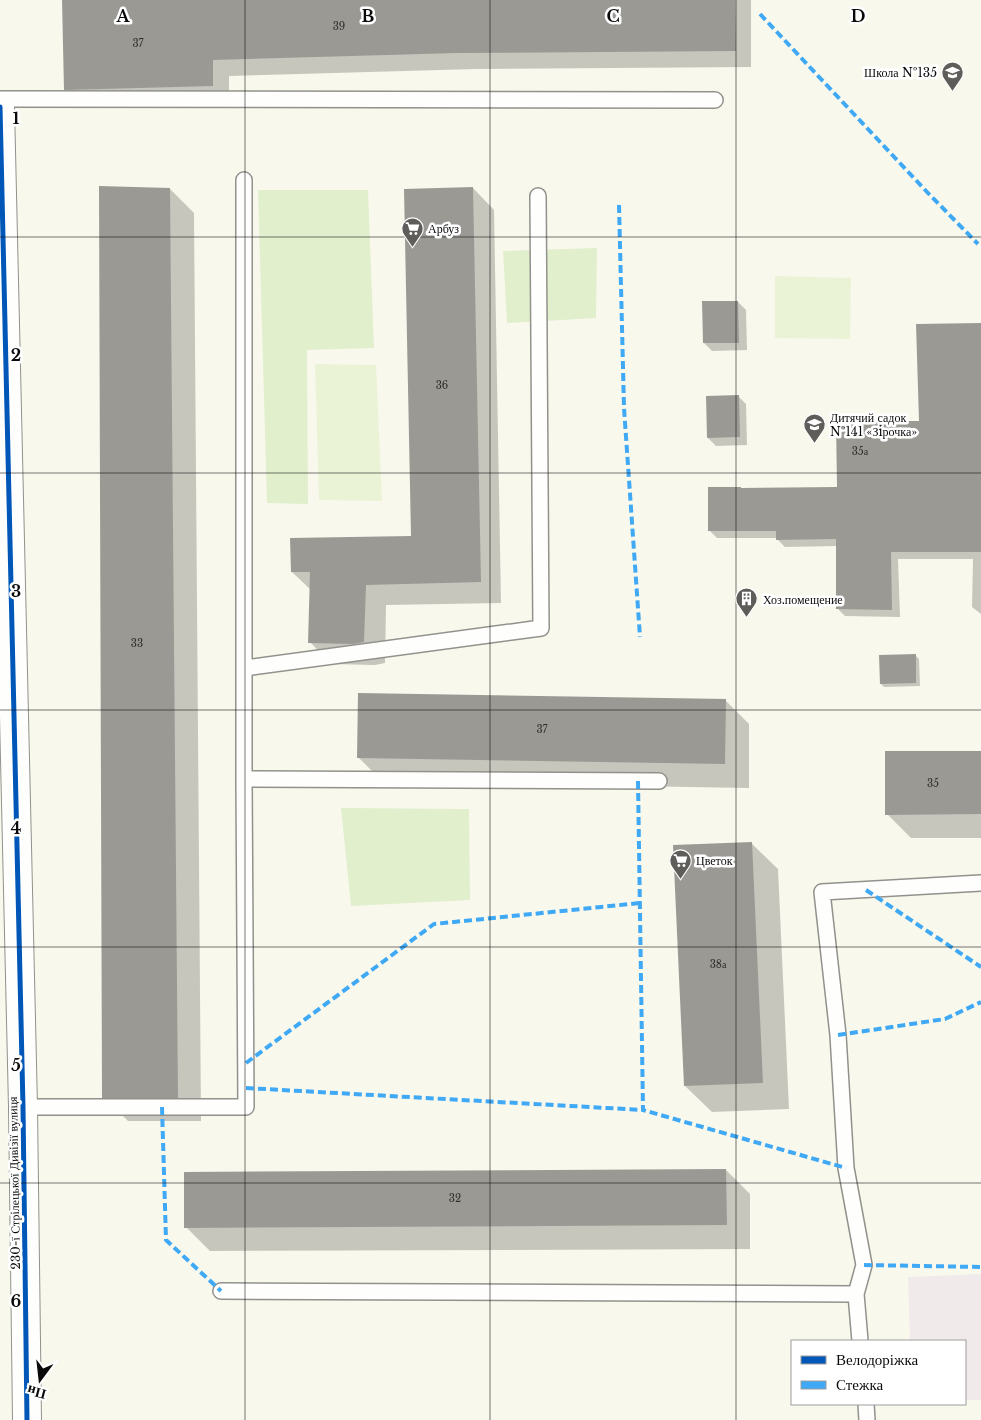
<svg xmlns="http://www.w3.org/2000/svg" width="981" height="1420" viewBox="0 0 981 1420" font-family="'Libre Baskerville',serif">
	<style>
		.industrial { fill: #f0eaeb }
		.green { fill: #e1efcd }
		.pitch { fill: #ebf3d6 }
		.shadow { fill: #0003 }
		.building { fill: #9b9994 }
		.lines { fill: none; stroke-linecap: round; stroke-linejoin: round }
		.service-casing { stroke: #92918c; stroke-width: 18 }
		.tertiary-casing { stroke: #92918c; stroke-width: 30 }
		.service { stroke: #fefefc; stroke-width: 15 }
		.tertiary { stroke: #fefefc; stroke-width: 28 }
		.quiet { stroke: #3fa9f5; stroke-width: 4; stroke-dasharray: 8 4; stroke-linecap: butt }
		.cycleway-casing { stroke: #fff; stroke-width: 8 }
		.cycleway { stroke: #0057b8; stroke-width: 5 }
		.grid { fill: none; stroke: #0a0a0a; stroke-width: 1; stroke-opacity: 0.55 }
		.labels { text-anchor: middle; dominant-baseline: central; stroke-width: 5; stroke-linejoin: round; paint-order: stroke }
		.number-label { font-size: 10px; fill: #2e2e2c }
		.poi-label { font-size: 12px; fill: #0a0a0a; stroke: #fff; text-anchor: start }
		.street-label { font-size: 12px; fill: #0a0a0a; stroke: #fff }
		.grid-label { font-size: 16px; text-anchor: middle; font-weight: bold; fill: #0a0a0a; stroke: #fff; stroke-width: 5; stroke-linejoin: round; paint-order: stroke }
	</style>
	<rect width="100%" height="100%" fill="#f9f8ed"/>
	<path class="industrial" d="M 981,1274 L 981,1400 L 965,1400 L 965,1341 L 910,1341 L 908,1277 Z"/>
	<path class="green" d="M 258,190 L 368,190 L 374,348 L 307,350 L 308,504 L 267,503 Z
		M 597,248 L 596,318 L 507,323 L 503,251 Z
		M 341,808 L 469,809 L 470,900 L 351,906 Z"/>
	<path class="pitch" d="M 775,276 L 851,278 L 850,339 L 775,338 Z
		M 315,364 L 376,365 L 382,501 L 319,500 Z"/>
	<path class="shadow" d="M 63,0 L 751,0 L 751,67 L 476,69 L 229,76 L 229,102 L 82,105 L 65,89 Z
		M 473,188 L 494,210 L 501,603 L 386,605 L 385,663 L 375,665 L 331,664 L 310,642 L 311,590 L 292,572 L 412,538 Z
		M 170,189 L 194,213 L 201,1121 L 128,1121 L 104,1097 Z
		M 738,302 L 746,310 L 747,350 L 712,351 L 704,343 Z
		M 981,325 L 981,614 L 972,607 L 973,559 L 898,559 L 900,617 L 845,616 L 837,608 L 837,546 L 785,547 L 778,540 L 778,538 L 717,538 L 709,530 L 742,489 L 838,488 L 920,422 Z
		M 738,396 L 746,404 L 747,445 L 716,446 L 708,438 Z
		M 915,655 L 919,659 L 920,686 L 884,687 L 881,684 Z
		M 725,700 L 749,724 L 749,788 L 383,782 L 359,758 Z
		M 981,752 L 981,838 L 911,838 L 887,814 Z
		M 751,843 L 778,869 L 789,1109 L 712,1112 L 685,1086 Z
		M 726,1170 L 750,1194 L 750,1249 L 210,1251 L 186,1227 Z"/>
	<path class="building" d="M 62,0 L 735,0 L 736,51 L 458,53 L 213,60 L 213,86 L 64,90 Z
		M 99,186 L 170,188 L 178,1098 L 102,1098 Z
		M 473,187 L 481,582 L 366,585 L 364,642 L 353,644 L 308,643 L 310,572 L 291,572 L 290,538 L 411,536 L 404,189 Z
		M 702,301 L 738,301 L 739,343 L 703,343 Z
		M 981,323 L 981,552 L 891,552 L 892,610 L 836,609 L 836,539 L 776,540 L 776,531 L 708,531 L 708,487 L 741,487 L 741,488 L 837,487 L 836,421 L 919,421 L 916,324 Z
		M 739,395 L 740,437 L 707,438 L 706,396 Z
		M 916,654 L 916,683 L 880,684 L 879,655 Z
		M 358,693 L 726,699 L 725,764 L 357,758 Z
		M 885,751 L 981,751 L 981,814 L 885,815 Z
		M 752,842 L 763,1083 L 684,1086 L 673,845 Z
		M 726,1169 L 727,1225 L 184,1228 L 184,1172 Z"/>
	<g class="lines">
		<defs>
			<path id="service" d="M 0,99 L 715,100
				M 244,180 L 244,779
				M 245,668 L 541,628 L 538,196
				M 23,1107 L 246,1107 L 244,779 L 659,781
				M 221,1291 L 856,1294
				M 860,1341 L 856,1294 L 864,1265 L 846,1168 L 838,1035 L 822,892 L 981,883
				M 866,1404 L 867,1420"/>
			<path id="tertiary" d="M 0,107 L 23,1107 L 27,1420"/>
		</defs>
		<use href="#service" class="service-casing"/>
		<use href="#tertiary" class="tertiary-casing"/>
		<use href="#service" class="service"/>
		<use href="#tertiary" class="tertiary"/>
		<path class="quiet" d="M 760,14 L 928,193 L 978,244
			M 619,205 L 624,408 L 640,637
			M 638,781 L 643,1110 L 846,1168
			M 866,890 L 981,967
			M 838,1035 L 945,1019 L 981,1002
			M 246,1063 L 434,924 L 640,903
			M 246,1088 L 643,1110
			M 162,1107 L 166,1240 L 221,1291
			M 864,1265 L 981,1267"/>
		<defs>
			<path id="cycleway" d="M 0,107 L 23,1107 L 27,1420"/>
		</defs>
		<use href="#cycleway" class="cycleway-casing"/>
		<use href="#cycleway" class="cycleway"/>
	</g>
	<path class="grid" d="M 245,0 L 245,1420M 490,0 L 490,1420M 736,0 L 736,1420M 0,237 L 981,237M 0,473 L 981,473M 0,710 L 981,710M 0,947 L 981,947M 0,1183 L 981,1183"/>
	<defs>
		<symbol id="school-pin" viewBox="-11 -11 22 30"><path d="M0 17L-7.5 6A9.5 9.5 0 1 1 7.5 6Z" fill="#5e5d59" stroke="#fff"/><path d="M0-5L7-2L0 1L-7-2ZM-4 1L0 2.5L4 1V4Q0 6-4 4Z" fill="#fff"/></symbol>
		<symbol id="supermarket-pin" viewBox="-11 -11 22 30"><path d="M0 17L-7.5 6A9.5 9.5 0 1 1 7.5 6Z" fill="#5e5d59" stroke="#fff"/><path d="M-6-5.5h2.5l.6 2H6L4.5 2H-2.5L-4.4-4H-6ZM-1.5 3.2a1.3 1.3 0 1 0 .1 0ZM3 3.2a1.3 1.3 0 1 0 .1 0Z" fill="#fff"/></symbol>
		<symbol id="building-pin" viewBox="-11 -11 22 30"><path d="M0 17L-7.5 6A9.5 9.5 0 1 1 7.5 6Z" fill="#5e5d59" stroke="#fff"/><path d="M-4-6H4V6H1V3H-1V6H-4ZM-2.5-4.3h1.7v1.8h-1.7ZM.8-4.3h1.7v1.8H.8ZM-2.5-1h1.7V.8h-1.7ZM.8-1h1.7V.8H.8Z" fill="#fff"/></symbol>
	</defs>
	<g fill-rule="evenodd">
		<use href="#school-pin" x="940" y="60" width="25" height="34"/>
		<use href="#supermarket-pin" x="400" y="216" width="25" height="34"/>
		<use href="#school-pin" x="802" y="412" width="25" height="34"/>
		<use href="#building-pin" x="734" y="586" width="25" height="34"/>
		<use href="#supermarket-pin" x="668" y="848" width="25" height="34"/>
	</g>
	<g class="labels">
		<g class="number-label">
			<text x="339" y="26">39</text>
			<text x="138" y="43">37</text>
			<text x="442" y="385">36</text>
			<text x="860" y="451">35а</text>
			<text x="137" y="643">33</text>
			<text x="542" y="729">37</text>
			<text x="933" y="783">35</text>
			<text x="718" y="964">38а</text>
			<text x="455" y="1198">32</text>
		</g>
		<g class="poi-label">
			<text x="937" y="72" text-anchor="end">Школа №135</text>
			<text x="428" y="228">Арбуз</text>
			<text x="830" y="417">Дитячий садок<tspan x="830" dy="14">№141 «Зiрочка»</tspan></text>
			<text x="763" y="599">Хоз.помещение</text>
			<text x="696" y="860">Цветок</text>
		</g>
		<g class="street-label">
			<text transform="translate(14 1183) rotate(-91)">230-ї Стрілецької Дивізії вулиця</text>
		</g>
	</g>
	<g class="grid-label">
		<text x="123" y="22">A</text>
		<text x="368" y="22">B</text>
		<text x="613" y="22">C</text>
		<text x="858" y="22">D</text>
		<text x="16" y="124">1</text>
		<text x="16" y="361">2</text>
		<text x="16" y="597">3</text>
		<text x="16" y="834">4</text>
		<text x="16" y="1071">5</text>
		<text x="16" y="1307">6</text>
	</g>
	<rect x="791" y="1340" width="175" height="65" fill="#ffffff" stroke="#9d9d9d"/>
	<rect x="801" y="1356" width="25" height="8" fill="#0057b8" stroke="#9d9d9d"/>
	<text x="836" y="1365" font-size="15" fill="#0a0a0a">Велодоріжка</text>
	<rect x="801" y="1381" width="25" height="8" fill="#3fa9f5" stroke="#9d9d9d"/>
	<text x="836" y="1390" font-size="15" fill="#0a0a0a">Стежка</text>
	<g transform="translate(40 1380) rotate(195)" stroke="#ffffff" stroke-width="4" paint-order="stroke">
	<path d="M0-4L9 19L0 12L-9 19Z" fill="#0a0a0a"/>
	<text y="-8" font-size="14" font-weight="bold" text-anchor="middle" fill="#0a0a0a">Пн</text>
	</g>
</svg>
